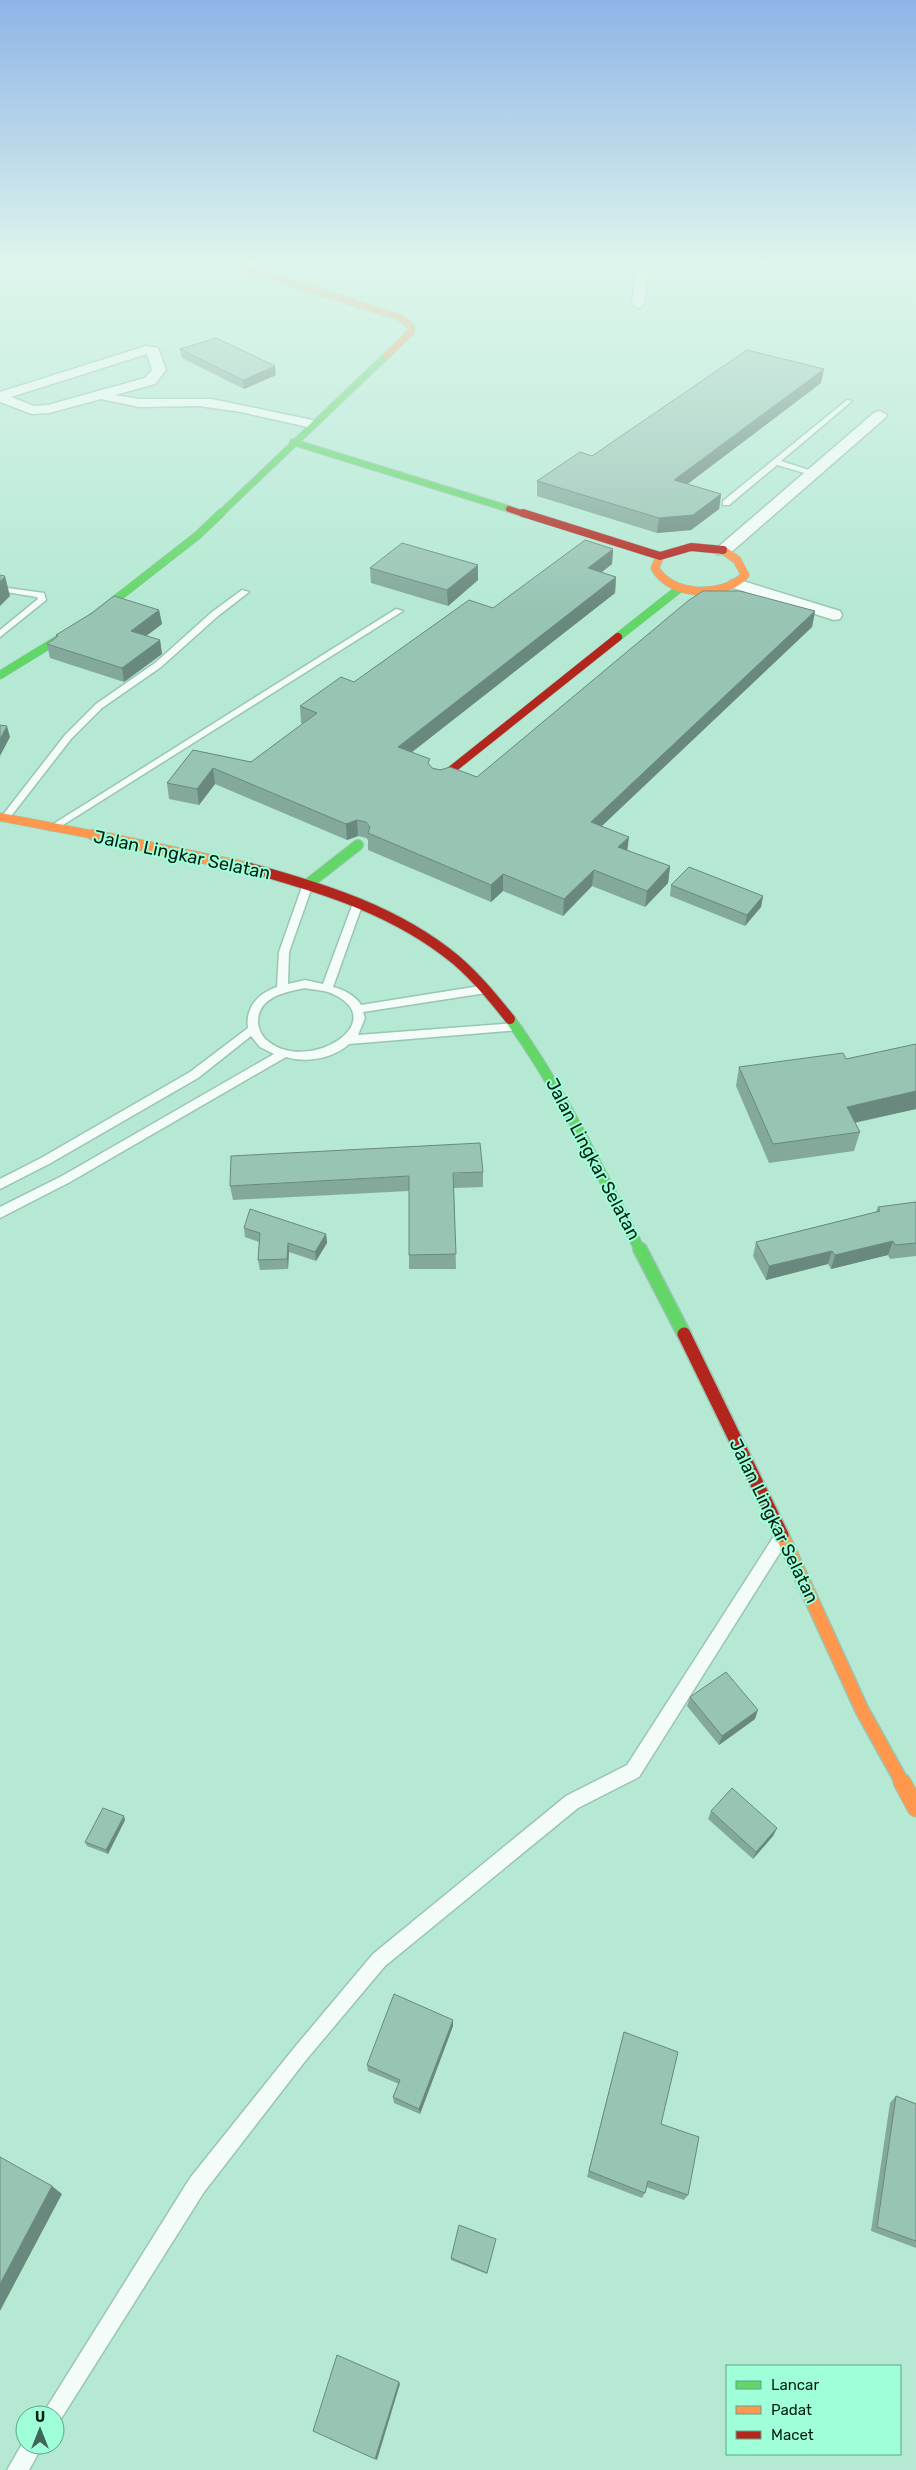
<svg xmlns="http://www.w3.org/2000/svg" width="916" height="2470" viewBox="0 0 916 2470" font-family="Rubik,sans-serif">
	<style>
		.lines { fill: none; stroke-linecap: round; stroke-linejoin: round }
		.lane-casing { stroke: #9ac4b4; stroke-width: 3 }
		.street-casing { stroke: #9ac4b4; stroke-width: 3 }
		.fast-far3-casing { stroke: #9ac4b4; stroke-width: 8 }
		.fast-far2-casing { stroke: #9ac4b4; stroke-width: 9 }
		.fast-far1-casing { stroke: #9ac4b4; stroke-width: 12 }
		.fast-casing { stroke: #9ac4b4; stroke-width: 16 }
		.slow-far4-casing { stroke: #9ac4b4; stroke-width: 8 }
		.slow-far3-casing { stroke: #9ac4b4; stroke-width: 9 }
		.slow-far2-casing { stroke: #9ac4b4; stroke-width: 12 }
		.slow-far1-casing { stroke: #9ac4b4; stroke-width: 16 }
		.slow-casing { stroke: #9ac4b4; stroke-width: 19 }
		.jam-far3-casing { stroke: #9ac4b4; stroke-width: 8 }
		.jam-far2-casing { stroke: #9ac4b4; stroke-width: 9 }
		.jam-far1-casing { stroke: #9ac4b4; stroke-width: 12 }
		.jam-casing { stroke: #9ac4b4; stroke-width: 16 }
		.lane { fill: #f4fcf9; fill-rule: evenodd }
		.street { fill: #f4fcf9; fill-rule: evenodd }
		.fast-far3 { stroke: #63d668; stroke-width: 6 }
		.fast-far2 { stroke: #63d668; stroke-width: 8 }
		.fast-far1 { stroke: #63d668; stroke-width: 10 }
		.fast { stroke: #63d668; stroke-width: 13 }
		.slow-far4 { stroke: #ff974d; stroke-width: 6 }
		.slow-far3 { stroke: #ff974d; stroke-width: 8 }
		.slow-far2 { stroke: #ff974d; stroke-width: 10 }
		.slow-far1 { stroke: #ff974d; stroke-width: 13 }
		.slow { stroke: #ff974d; stroke-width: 17 }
		.jam-far3 { stroke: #b3261e; stroke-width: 6 }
		.jam-far2 { stroke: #b3261e; stroke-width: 8 }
		.jam-far1 { stroke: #b3261e; stroke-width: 10 }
		.jam { stroke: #b3261e; stroke-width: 13 }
		.wall { fill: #83a99b }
		.shaded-wall { fill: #6a897e }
		.building { fill: #98c4b4; stroke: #6a897e }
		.labels { text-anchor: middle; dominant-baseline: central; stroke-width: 4; stroke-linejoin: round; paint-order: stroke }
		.street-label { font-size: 18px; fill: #001e14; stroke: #9fffd9 }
	</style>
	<rect width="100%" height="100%" fill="#b5e9d4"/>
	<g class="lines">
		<defs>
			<path id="lane" d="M 847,400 L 852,401 L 781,461 L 815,472 L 815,476 L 777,465 L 729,505 L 723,505 L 723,501 Z
				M 0,587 L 44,593 L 46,600 L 0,637 L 0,630 L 38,599 L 37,597 L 0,591 Z
				M 242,590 L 249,592 L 218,616 L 161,667 L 102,708 L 71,739 L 8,820 L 2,820 L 2,816 L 65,735 L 96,704 L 155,663 L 212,612 Z
				M 396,609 L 403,611 L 55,830 L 49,830 L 47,828 Z
				M 308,881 L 313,884 L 289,952 L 288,984 L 305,980 L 323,984 L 353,903 L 358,900 L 363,903 L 333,987 C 343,989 356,996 361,1005 L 486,985 L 491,989 L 486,993 L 363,1012 L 365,1018 L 358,1035 L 516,1023 L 522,1027 L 520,1030 L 349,1044 C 333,1059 306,1063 286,1057 L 70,1182 L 0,1218 L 0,1207 L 62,1176 L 274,1054 L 260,1047 L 251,1036 L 198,1078 L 49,1164 L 0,1189 L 0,1179 L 41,1158 L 190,1072 L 248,1028 C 245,1008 258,993 277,987 L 279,952 L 303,884 ZM 305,988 C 314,990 326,990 335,995 C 390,1023 309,1073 269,1042 C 263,1038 259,1031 258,1023 C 257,997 285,992 305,988 Z
				M 781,1532 L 786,1533 L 788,1538 L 786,1543 L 639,1777 L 578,1808 L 385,1966 L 306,2060 L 204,2192 L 59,2422 L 55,2424 L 55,2415 L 42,2415 L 190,2178 L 294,2048 L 373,1954 L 566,1796 L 627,1765 L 776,1533 Z
				M 25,2439 L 25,2445 L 43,2445 L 29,2470 L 7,2470 Z"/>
			<path id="street" d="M 286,264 L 302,264 L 273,279 L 265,279 L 263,276 Z
				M 637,264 L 649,264 L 644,304 L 638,308 L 632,304 Z
				M 146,346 L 158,348 L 166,370 L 155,384 L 115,395 L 139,399 L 212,399 L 312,420 L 319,424 L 312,428 L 241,412 L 199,406 L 139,407 L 101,399 L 49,413 L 32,414 L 0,402 L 0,392 ZM 147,354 L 152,370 L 145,378 L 48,405 L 34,406 L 11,397 Z
				M 880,411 L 887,415 L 885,418 L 729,554 L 717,554 L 715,551 L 717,548 L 875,412 Z
				M 736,579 L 840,611 L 842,615 L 840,619 L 834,620 L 730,587 L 728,584 L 730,581 Z"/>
			<path id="fast-far3" d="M 293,442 L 509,509
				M 219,515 L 386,356"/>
			<path id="fast-far2" d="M 618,637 L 680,588
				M 0,675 L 88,621 L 198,535 L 221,513"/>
			<path id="fast-far1" d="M 308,884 L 358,845
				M 510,1019 C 562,1091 600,1172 640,1250"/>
			<path id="fast" d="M 640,1249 L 684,1334"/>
			<path id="slow-far4" d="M 222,264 L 269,276 L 399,317 L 411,326 L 411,332 L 386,356"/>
			<path id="slow-far3" d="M 660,556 L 655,568 C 671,597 723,598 745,575 L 737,560 L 723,550
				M 0,817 L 100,836"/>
			<path id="slow-far2" d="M 93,835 L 250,868"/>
			<path id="slow-far1" d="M 782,1535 L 862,1710 L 903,1784"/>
			<path id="slow" d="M 902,1782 L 916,1808"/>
			<path id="jam-far3" d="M 509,509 L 527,515"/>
			<path id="jam-far2" d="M 523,513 L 660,556 L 691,547 L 723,550
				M 440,779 L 618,637"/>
			<path id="jam-far1" d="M 250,868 C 323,888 397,911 456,960 C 477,978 493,998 510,1019"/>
			<path id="jam" d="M 684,1334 L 782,1535"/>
		</defs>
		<use href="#lane" class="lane-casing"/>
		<use href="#street" class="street-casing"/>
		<use href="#fast-far3" class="fast-far3-casing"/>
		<use href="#fast-far2" class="fast-far2-casing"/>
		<use href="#fast-far1" class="fast-far1-casing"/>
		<use href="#fast" class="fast-casing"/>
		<use href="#slow-far4" class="slow-far4-casing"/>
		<use href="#slow-far3" class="slow-far3-casing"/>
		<use href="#slow-far2" class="slow-far2-casing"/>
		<use href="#slow-far1" class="slow-far1-casing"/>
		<use href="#slow" class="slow-casing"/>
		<use href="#jam-far3" class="jam-far3-casing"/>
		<use href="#jam-far2" class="jam-far2-casing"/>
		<use href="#jam-far1" class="jam-far1-casing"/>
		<use href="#jam" class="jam-casing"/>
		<use href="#lane" class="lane"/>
		<use href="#street" class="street"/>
		<use href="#fast-far3" class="fast-far3"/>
		<use href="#fast-far2" class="fast-far2"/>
		<use href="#fast-far1" class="fast-far1"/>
		<use href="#fast" class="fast"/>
		<use href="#slow-far4" class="slow-far4"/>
		<use href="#slow-far3" class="slow-far3"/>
		<use href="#slow-far2" class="slow-far2"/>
		<use href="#slow-far1" class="slow-far1"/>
		<use href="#slow" class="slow"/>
		<use href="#jam-far3" class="jam-far3"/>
		<use href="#jam-far2" class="jam-far2"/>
		<use href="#jam-far1" class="jam-far1"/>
		<use href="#jam" class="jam"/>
	</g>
	<path class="wall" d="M 180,349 L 276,375 L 244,389 L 182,358 Z
		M 821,383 L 687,484 L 721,494 L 719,509 L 691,530 L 657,533 L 537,496 L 537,481 L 592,456 Z
		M 613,549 L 612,564 L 602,572 L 616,577 L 615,593 L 412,752 L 430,766 L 432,768 L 477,777 L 815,611 L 812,627 L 602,826 L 627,850 L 670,866 L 668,883 L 645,907 L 592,886 L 563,916 L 503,891 L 491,902 L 368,850 L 368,840 L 366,838 L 358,836 L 347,840 L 215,784 L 199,805 L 169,799 L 167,783 L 193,750 L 251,762 L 304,724 L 301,723 L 300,706 L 354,682 L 493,608 Z
		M 370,568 L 478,580 L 448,606 L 371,583 Z
		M 159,610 L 162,624 L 146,636 L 160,640 L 162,654 L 124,682 L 50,658 L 47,644 L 56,637 L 56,635 Z
		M 671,885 L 763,896 L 761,907 L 745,926 L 670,896 Z
		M 916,1044 L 916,1109 L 855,1123 L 860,1132 L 854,1151 L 769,1163 L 736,1086 L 739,1067 L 846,1059 Z
		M 483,1172 L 483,1187 L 454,1188 L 456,1269 L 409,1269 L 409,1191 L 233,1200 L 230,1186 Z
		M 916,1202 L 916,1256 L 890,1259 L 888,1255 L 831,1269 L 828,1264 L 766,1280 L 753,1256 L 756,1242 L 876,1212 L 878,1207 Z
		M 244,1228 L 326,1234 L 327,1243 L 316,1261 L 289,1252 L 288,1269 L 260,1270 L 258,1260 L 259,1242 L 245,1237 Z
		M 690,1697 L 755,1719 L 719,1745 L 687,1706 Z
		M 711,1811 L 777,1828 L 773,1836 L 753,1859 L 708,1819 Z
		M 125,1820 L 108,1854 L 87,1846 L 85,1842 Z
		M 453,2020 L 453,2026 L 420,2114 L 394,2103 L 393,2097 L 399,2084 L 368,2071 L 367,2065 Z
		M 624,2032 L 661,2124 L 688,2195 L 684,2200 L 646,2187 L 645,2193 L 642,2198 L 587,2177 Z
		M 896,2096 L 916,2104 L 916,2248 L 871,2231 L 890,2103 Z
		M 496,2239 L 487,2274 L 451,2260 L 451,2258 Z"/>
	<path class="shaded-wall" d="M 275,366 L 276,375 L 244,389 L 243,380 Z
		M 824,369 L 821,383 L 673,495 L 674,480 Z
		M 721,494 L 719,509 L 691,530 L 657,533 L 659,518 Z
		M 613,549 L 612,564 L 587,583 L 588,568 Z
		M 478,565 L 478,580 L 448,606 L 447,590 Z
		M 5,576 L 10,596 L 0,606 L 0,582 Z
		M 616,577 L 615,593 L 398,763 L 398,747 Z
		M 159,610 L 162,624 L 134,645 L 131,631 Z
		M 815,611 L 812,627 L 589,838 L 591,822 Z
		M 160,640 L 162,654 L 124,682 L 122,668 Z
		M 7,726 L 10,737 L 0,756 L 0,739 Z
		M 213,768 L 215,784 L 199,805 L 197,789 Z
		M 357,820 L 358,836 L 347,840 L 346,824 Z
		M 629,837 L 627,853 L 618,847 Z
		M 670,866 L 668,883 L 645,907 L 647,891 Z
		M 594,870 L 592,886 L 563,916 L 564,899 Z
		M 503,874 L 503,891 L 491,902 L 491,885 Z
		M 763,896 L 761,907 L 745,926 L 747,915 Z
		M 916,1091 L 916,1109 L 842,1125 L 847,1107 Z
		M 326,1234 L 327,1243 L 316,1261 L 315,1252 Z
		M 893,1241 L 888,1255 L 831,1269 L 835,1255 Z
		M 288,1243 L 289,1252 L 288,1269 L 287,1259 Z
		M 832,1251 L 828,1264 L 766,1280 L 769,1266 Z
		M 758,1710 L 755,1719 L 719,1745 L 722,1736 Z
		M 124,1816 L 125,1820 L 108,1854 L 106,1850 Z
		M 777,1828 L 773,1836 L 753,1859 L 756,1852 Z
		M 453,2020 L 453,2026 L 420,2114 L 419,2109 Z
		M 52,2186 L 62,2194 L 0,2311 L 0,2284 Z
		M 399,2382 L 400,2384 L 377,2460 L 375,2459 Z"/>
	<path class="building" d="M 216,338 L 275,366 L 243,380 L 180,349 Z
		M 747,350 L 824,369 L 674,480 L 721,494 L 693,515 L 659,518 L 537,481 L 580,452 L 592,456 Z
		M 585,540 L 613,549 L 588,568 L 616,577 L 398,747 L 430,759 L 428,763 L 432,768 L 440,770 L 450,767 L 477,777 L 689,600 L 703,591 L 740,591 L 815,611 L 591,822 L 629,837 L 618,847 L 670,866 L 647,891 L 594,870 L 564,899 L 503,874 L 491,885 L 368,833 L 370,827 L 366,822 L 357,820 L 346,824 L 213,768 L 197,789 L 167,783 L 193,750 L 251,762 L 317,713 L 300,706 L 341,677 L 354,682 L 469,600 L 493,608 Z
		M 402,543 L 478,565 L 447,590 L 370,568 Z
		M 0,575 L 5,576 L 0,582 Z
		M 114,596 L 159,610 L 131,631 L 160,640 L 122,668 L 47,644 L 58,636 L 56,635 L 92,613 Z
		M 0,725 L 7,726 L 0,739 Z
		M 689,867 L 763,896 L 747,915 L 671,885 Z
		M 916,1044 L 916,1091 L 847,1107 L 860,1132 L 773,1144 L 739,1067 L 843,1053 L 846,1059 Z
		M 480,1143 L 483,1172 L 453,1173 L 456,1254 L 409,1255 L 409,1176 L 230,1186 L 231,1156 Z
		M 916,1202 L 916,1243 L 895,1245 L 893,1241 L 835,1255 L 832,1251 L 769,1266 L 756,1242 L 880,1211 L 878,1207 Z
		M 250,1209 L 326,1234 L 315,1252 L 288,1243 L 287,1259 L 258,1260 L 260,1233 L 244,1228 Z
		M 726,1672 L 758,1710 L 722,1736 L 690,1697 Z
		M 732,1788 L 777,1828 L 756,1852 L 711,1811 Z
		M 103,1808 L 124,1816 L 106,1850 L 85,1842 Z
		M 394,1994 L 453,2020 L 419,2109 L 393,2097 L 400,2080 L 367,2065 Z
		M 624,2032 L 678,2052 L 661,2124 L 699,2137 L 688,2195 L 648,2181 L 645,2193 L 589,2171 Z
		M 896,2096 L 916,2104 L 916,2241 L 877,2227 Z
		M 0,2157 L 52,2186 L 0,2284 Z
		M 459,2225 L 496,2239 L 487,2273 L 451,2258 Z
		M 337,2355 L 399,2382 L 375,2459 L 313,2431 Z"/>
	<linearGradient id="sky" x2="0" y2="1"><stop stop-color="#8fb4e7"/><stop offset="0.43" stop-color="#def5ec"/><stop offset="1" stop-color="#def5ec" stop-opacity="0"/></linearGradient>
	<rect width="916" height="610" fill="url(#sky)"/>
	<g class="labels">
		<g class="street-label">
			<text transform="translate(182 855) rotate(12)">Jalan Lingkar Selatan</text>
			<text transform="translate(593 1159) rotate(62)">Jalan Lingkar Selatan</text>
			<text transform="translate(774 1521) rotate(64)">Jalan Lingkar Selatan</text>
		</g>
	</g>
	<rect x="726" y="2365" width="175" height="90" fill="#9fffd9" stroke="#5fa58a"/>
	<rect x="736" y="2381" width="25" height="8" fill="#63d668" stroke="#5fa58a"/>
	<text x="771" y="2390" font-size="15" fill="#001e14">Lancar</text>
	<rect x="736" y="2406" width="25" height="8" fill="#ff974d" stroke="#5fa58a"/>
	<text x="771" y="2415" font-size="15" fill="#001e14">Padat</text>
	<rect x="736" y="2431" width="25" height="8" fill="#b3261e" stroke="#5fa58a"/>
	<text x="771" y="2440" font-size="15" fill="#001e14">Macet</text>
	<g transform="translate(40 2430)"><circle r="24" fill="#9fffd9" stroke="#5fa58a"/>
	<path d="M0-4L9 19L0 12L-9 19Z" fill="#3f6557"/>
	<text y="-8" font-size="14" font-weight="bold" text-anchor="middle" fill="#001e14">U</text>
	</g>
</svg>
